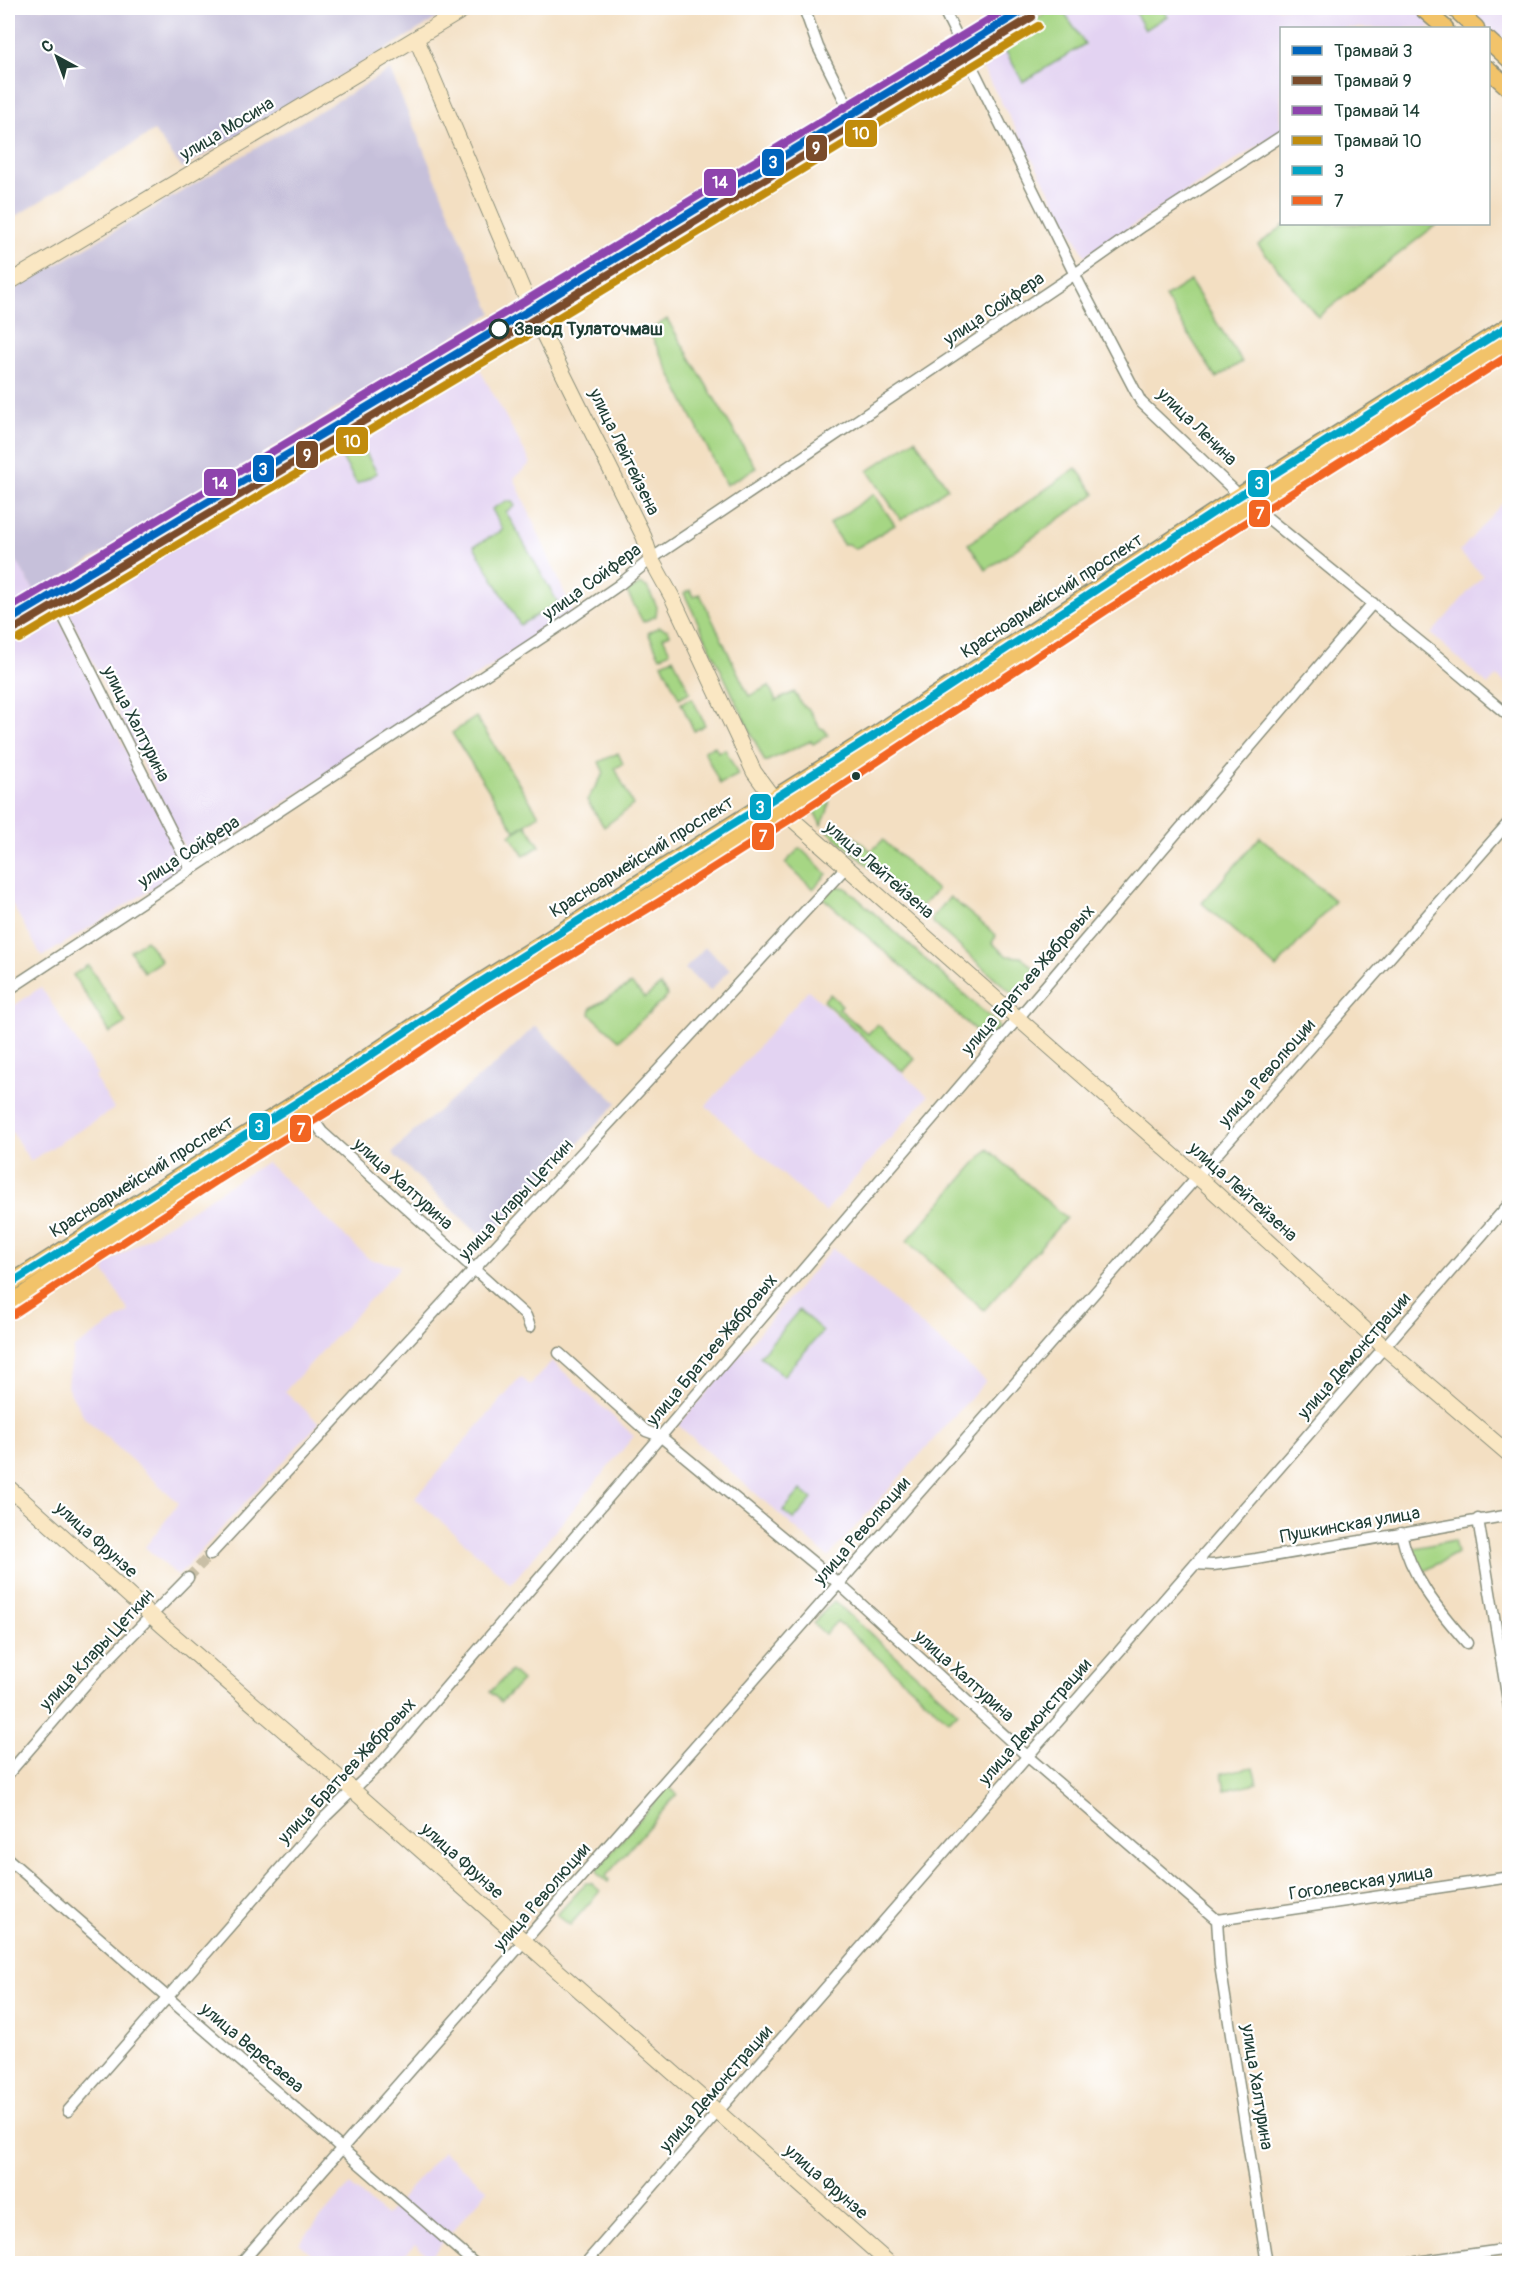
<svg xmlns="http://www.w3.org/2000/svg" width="1517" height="2271" viewBox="0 0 1517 2271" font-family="Pangolin,sans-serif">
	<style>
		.built { fill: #e3d3f2 }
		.industrial { fill: #c6c0da }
		.green { fill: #a6d684; stroke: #628a5c; stroke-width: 1.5 }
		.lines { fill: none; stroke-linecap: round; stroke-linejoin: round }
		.street-tunnel { stroke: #c9bfa6; stroke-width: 10; stroke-dasharray: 10 5; stroke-linecap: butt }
		.street-casing { stroke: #898e7b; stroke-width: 13 }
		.secondary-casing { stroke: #898e7b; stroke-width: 17 }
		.primary-casing { stroke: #898e7b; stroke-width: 19 }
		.street { stroke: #fff; stroke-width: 10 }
		.secondary { stroke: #fae7c3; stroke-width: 15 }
		.primary { stroke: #f2c36a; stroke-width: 16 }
		.bus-1-casing { stroke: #fff; stroke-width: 12 }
		.bus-2-casing { stroke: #fff; stroke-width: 12 }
		.bus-1 { stroke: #02a4c6; stroke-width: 8 }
		.bus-2 { stroke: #f26522; stroke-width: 8 }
		.tram-1-casing { stroke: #fff; stroke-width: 12 }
		.tram-2-casing { stroke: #fff; stroke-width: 12 }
		.tram-3-casing { stroke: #fff; stroke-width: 12 }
		.tram-4-casing { stroke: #fff; stroke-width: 12 }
		.tram-1 { stroke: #0065bd; stroke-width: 8 }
		.tram-2 { stroke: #7a4b2a; stroke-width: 8 }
		.tram-3 { stroke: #8e44ad; stroke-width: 8 }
		.tram-4 { stroke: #c18c0d; stroke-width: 8 }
		.stop-dot { fill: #fff; stroke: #1f3d34; stroke-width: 3 }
		.bus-dot { fill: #1f3d34; stroke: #fff; stroke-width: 2 }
		.labels { text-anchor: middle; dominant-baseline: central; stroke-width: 4.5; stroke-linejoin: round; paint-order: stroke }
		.street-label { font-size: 18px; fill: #1f3d34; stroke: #fff }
		.stop-label { font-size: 18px; font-weight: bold; fill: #1f3d34; stroke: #fff; text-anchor: start }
		.line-badge { stroke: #fff; stroke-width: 2 }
		.badge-label { font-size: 16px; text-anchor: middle; font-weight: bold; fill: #fff }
	</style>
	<rect width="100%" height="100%" fill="#fff"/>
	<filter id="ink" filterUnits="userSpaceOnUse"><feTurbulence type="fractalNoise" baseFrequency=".0167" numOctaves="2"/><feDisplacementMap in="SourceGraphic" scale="12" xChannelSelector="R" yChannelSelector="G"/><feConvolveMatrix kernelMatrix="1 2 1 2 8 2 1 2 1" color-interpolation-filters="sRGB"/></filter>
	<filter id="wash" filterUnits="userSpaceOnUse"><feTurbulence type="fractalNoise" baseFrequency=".008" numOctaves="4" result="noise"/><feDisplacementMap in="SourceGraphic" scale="24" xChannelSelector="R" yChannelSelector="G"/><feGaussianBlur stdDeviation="1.35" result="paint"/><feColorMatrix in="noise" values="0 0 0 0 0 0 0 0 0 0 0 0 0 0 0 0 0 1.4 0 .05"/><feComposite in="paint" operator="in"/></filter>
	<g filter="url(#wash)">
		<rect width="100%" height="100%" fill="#f3dfc2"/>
		<path class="built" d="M 1054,8 L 1412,8 L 1428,21 L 1431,28 L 1282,28 L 1281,131 L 1085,256 L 976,56 Z
			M 1467,8 L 1509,8 L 1509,46 Z
			M 468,348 L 531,463 L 514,478 L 573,612 L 192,863 L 63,602 L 393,397 Z
			M 1505,500 L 1510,504 L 1509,687 L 1497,676 L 1488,685 L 1431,634 L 1483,575 L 1459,552 Z
			M 8,546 L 36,594 L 8,611 Z
			M 49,599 L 186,868 L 42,957 L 8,897 L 8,625 Z
			M 41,987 L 98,1075 L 95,1077 L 114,1109 L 30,1161 L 12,1132 L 9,1133 L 8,1130 L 8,1010 Z
			M 808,990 L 928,1096 L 825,1212 L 706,1106 Z
			M 266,1162 L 369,1259 L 401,1266 L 285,1391 L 319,1423 L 178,1576 L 145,1547 L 179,1503 L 85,1418 L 67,1387 L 74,1348 L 129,1312 L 104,1271 L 106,1264 Z
			M 833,1248 L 986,1381 L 828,1557 L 678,1425 Z
			M 552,1361 L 634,1436 L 511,1584 L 415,1498 L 521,1377 L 530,1385 Z
			M 443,2151 L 488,2190 L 430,2257 L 415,2244 L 398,2263 L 322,2263 L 299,2243 L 350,2185 L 386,2216 Z"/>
		<path class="industrial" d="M 8,8 L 454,8 L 393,45 L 182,168 L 154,131 L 8,221 Z
			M 390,70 L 492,313 L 36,594 L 8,546 L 8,293 Z
			M 705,947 L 730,969 L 710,991 L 685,969 Z
			M 535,1026 L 617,1103 L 486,1241 L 392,1153 L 414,1131 L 500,1060 Z"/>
		<path class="green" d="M 1054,8 L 1061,8 L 1085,44 L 1023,82 L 1000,41 Z
			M 1133,8 L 1162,8 L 1167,16 L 1145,30 Z
			M 1286,224 L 1437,224 L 1318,317 L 1258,245 Z
			M 1190,281 L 1242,362 L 1216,378 L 1165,297 Z
			M 667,319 L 756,468 L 726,485 L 649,331 Z
			M 356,435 L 377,473 L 357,484 L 336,447 Z
			M 915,439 L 948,488 L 901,520 L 868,471 Z
			M 1076,468 L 1095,494 L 986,570 L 968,544 Z
			M 874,494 L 895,525 L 855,549 L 848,544 L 843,544 L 829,524 Z
			M 506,501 L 512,502 L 515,506 L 506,512 L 558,603 L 520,625 L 474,546 L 503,530 L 492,509 Z
			M 640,584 L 647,587 L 657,607 L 656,616 L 643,622 L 627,592 Z
			M 690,590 L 693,597 L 700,594 L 749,696 L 769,686 L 776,701 L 794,692 L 802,705 L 808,708 L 820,728 L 824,729 L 828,735 L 813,744 L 811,741 L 765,762 L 684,593 Z
			M 659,627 L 668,630 L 670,634 L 663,637 L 670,652 L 660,657 L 648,633 Z
			M 673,658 L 690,692 L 679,698 L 662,663 Z
			M 692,698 L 705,725 L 694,731 L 681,703 Z
			M 476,717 L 539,815 L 515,831 L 452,733 Z
			M 715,746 L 718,752 L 725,749 L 738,775 L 720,784 L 704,751 Z
			M 618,753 L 623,764 L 615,768 L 633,805 L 604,827 L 587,800 L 604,773 L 599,762 Z
			M 829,790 C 831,803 828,814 821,825 L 812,807 L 816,800 Z
			M 526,825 L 540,846 L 524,856 L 510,835 Z
			M 840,825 L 871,851 L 883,840 L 937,890 L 919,909 L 828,831 Z
			M 1260,837 L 1335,901 L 1276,968 L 1202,903 Z
			M 800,848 L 827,874 L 813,889 L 785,863 Z
			M 837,886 L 846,888 L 996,1023 L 999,1029 L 990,1043 L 822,897 Z
			M 950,897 L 996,935 L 992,943 L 1007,956 L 1021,957 L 1041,975 L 1024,995 L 1014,995 L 932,922 L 932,918 Z
			M 146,940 L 161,961 L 144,972 L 130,951 Z
			M 88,965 L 126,1023 L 110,1033 L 73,975 Z
			M 631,984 L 645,998 L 660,985 L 668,996 L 619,1040 L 590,1014 L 591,1008 Z
			M 830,994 L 842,1005 L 839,1009 L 868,1034 L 877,1024 L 915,1059 L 903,1072 L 823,1001 Z
			M 988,1149 L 1066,1218 L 984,1310 L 907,1241 Z
			M 799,1310 L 823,1331 L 783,1376 L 760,1356 Z
			M 801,1490 L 812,1499 L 794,1520 L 783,1511 Z
			M 1454,1540 L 1457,1553 L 1421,1573 L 1410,1549 Z
			M 834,1601 L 958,1712 L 949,1721 L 837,1621 L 825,1634 L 813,1623 Z
			M 511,1671 L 522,1681 L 501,1702 L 490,1692 Z
			M 1253,1767 L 1257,1783 L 1225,1790 L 1222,1773 Z
			M 668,1786 L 677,1794 L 606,1876 L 609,1880 L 608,1882 L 598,1874 L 597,1869 Z
			M 586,1883 L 591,1883 L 600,1891 L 570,1925 L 557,1915 Z"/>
	</g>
	<g filter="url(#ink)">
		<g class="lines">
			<path class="street-tunnel" d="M 188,1578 L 210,1555"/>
			<defs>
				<path id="street" d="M 804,8 L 818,47 L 851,113
					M 943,8 L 1080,285 L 1141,402 L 1240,496
					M 1253,506 L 1441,659 L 1510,717
					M 51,592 L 191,870
					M 8,619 L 530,307 L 1023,8
					M 8,990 L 564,623 L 619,585 L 651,559 L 1075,274 L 1143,226 L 1282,136
					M 308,1112 L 322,1132 L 526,1316 L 530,1327
					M 559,1353 L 646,1431 L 660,1436 L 838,1583 L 1027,1756 L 1217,1920 L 1220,1965 L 1267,2264
					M 1478,1519 L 1510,1713
					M 1401,1533 C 1410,1576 1439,1611 1467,1643
					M 210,1555 L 846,867
					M 1195,1564 L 1213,1565 L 1256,1559 L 1510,1515
					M 8,1774 L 96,1672 L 188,1578
					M 8,1859 L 475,2264
					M 1217,1920 L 1510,1877
					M 68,2111 L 326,1816 L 384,1760 L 1373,603
					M 240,2264 L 1510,821
					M 585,2264 L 1510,1203
					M 1402,2264 L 1510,2249"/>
				<path id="secondary" d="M 416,38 L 530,307 L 644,537 L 651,559 L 672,597 L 754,772 L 773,798
					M 8,283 L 466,8
					M 783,811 L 1209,1187 L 1384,1347 L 1510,1455
					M 8,1487 L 164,1627 L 354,1791 L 890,2264"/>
				<path id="primary" d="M 1422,8 L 1445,28
					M 1454,8 L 1476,28
					M 1488,40 L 1510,60
					M 1488,69 L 1510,89
					M 8,1285 L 350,1069 L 476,985 L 875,735 L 1222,507 L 1510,325
					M 8,1305 L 212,1171 L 357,1081 L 481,997 L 654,893 L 783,811 L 1101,601 L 1510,342"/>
			</defs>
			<use href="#street" class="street-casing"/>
			<use href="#secondary" class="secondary-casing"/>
			<use href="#primary" class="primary-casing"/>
			<use href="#street" class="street"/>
			<use href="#secondary" class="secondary"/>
			<use href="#primary" class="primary"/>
			<defs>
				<path id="bus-1" d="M 8,1285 L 350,1069 L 476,985 L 875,735 L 1222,507 L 1510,325"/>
				<path id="bus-2" d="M 14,1314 L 218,1180 L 363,1090 L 487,1006 L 659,902 L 789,820 L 1107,610 L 1510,355"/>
			</defs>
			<use href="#bus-1" class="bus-1-casing"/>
			<use href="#bus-2" class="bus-2-casing"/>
			<use href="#bus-1" class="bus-1"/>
			<use href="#bus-2" class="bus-2"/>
			<defs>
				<path id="tram-1" d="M 8,621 L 530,310 L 1027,8"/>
				<path id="tram-2" d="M 13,630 L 535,319 L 1032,17"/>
				<path id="tram-3" d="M 8,609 L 525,301 L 1008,8"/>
				<path id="tram-4" d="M 19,639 L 541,328 L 1038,26"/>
			</defs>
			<use href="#tram-1" class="tram-1-casing"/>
			<use href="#tram-2" class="tram-2-casing"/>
			<use href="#tram-3" class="tram-3-casing"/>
			<use href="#tram-4" class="tram-4-casing"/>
			<use href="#tram-1" class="tram-1"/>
			<use href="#tram-2" class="tram-2"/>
			<use href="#tram-3" class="tram-3"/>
			<use href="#tram-4" class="tram-4"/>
		</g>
	</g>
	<circle class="stop-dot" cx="499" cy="329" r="9"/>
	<circle class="bus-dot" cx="856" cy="776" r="5"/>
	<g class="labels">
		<g class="street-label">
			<text transform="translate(227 129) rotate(-31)">улица Мосина</text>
			<text transform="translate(994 309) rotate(-34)">улица Сойфера</text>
			<text transform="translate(1197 427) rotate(44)">улица Ленина</text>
			<text transform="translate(624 452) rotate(64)">улица Лейтейзена</text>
			<text transform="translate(592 582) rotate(-36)">улица Сойфера</text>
			<text transform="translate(1052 596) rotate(-33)">Красноармейский проспект</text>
			<text transform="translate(136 724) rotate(63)">улица Халтурина</text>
			<text transform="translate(189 852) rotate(-33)">улица Сойфера</text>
			<text transform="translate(642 857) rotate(-32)">Красноармейский проспект</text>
			<text transform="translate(879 870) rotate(41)">улица Лейтейзена</text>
			<text transform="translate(1028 980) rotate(-49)">улица Братьев Жабровых</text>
			<text transform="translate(1267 1073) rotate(-49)">улица Революции</text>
			<text transform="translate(142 1177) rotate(-32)">Красноармейский проспект</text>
			<text transform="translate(403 1184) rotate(42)">улица Халтурина</text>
			<text transform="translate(1243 1192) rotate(42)">улица Лейтейзена</text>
			<text transform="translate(516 1200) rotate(-47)">улица Клары Цеткин</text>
			<text transform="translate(712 1350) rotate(-50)">улица Братьев Жабровых</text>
			<text transform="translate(1354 1356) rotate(-49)">улица Демонстрации</text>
			<text transform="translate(1350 1525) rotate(-10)">Пушкинская улица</text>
			<text transform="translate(862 1531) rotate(-49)">улица Революции</text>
			<text transform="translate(96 1540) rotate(42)">улица Фрунзе</text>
			<text transform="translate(97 1650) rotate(-47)">улица Клары Цеткин</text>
			<text transform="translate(964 1676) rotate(42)">улица Халтурина</text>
			<text transform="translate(1035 1722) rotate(-49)">улица Демонстрации</text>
			<text transform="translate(347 1771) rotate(-47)">улица Братьев Жабровых</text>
			<text transform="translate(462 1861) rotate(42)">улица Фрунзе</text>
			<text transform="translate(1361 1883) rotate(-9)">Гоголевская улица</text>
			<text transform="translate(542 1897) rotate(-49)">улица Революции</text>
			<text transform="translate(252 2048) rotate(40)">улица Вересаева</text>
			<text transform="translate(1257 2087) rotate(81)">улица Халтурина</text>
			<text transform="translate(716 2089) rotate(-49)">улица Демонстрации</text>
			<text transform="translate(826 2182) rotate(41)">улица Фрунзе</text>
		</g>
		<g class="stop-label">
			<text x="514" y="329">Завод Тулаточмаш</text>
		</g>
	</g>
	<g class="line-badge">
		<rect x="844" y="119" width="34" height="29" rx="6" fill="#c18c0d"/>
		<rect x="805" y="134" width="23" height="28" rx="6" fill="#7a4b2a"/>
		<rect x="761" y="148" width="24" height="29" rx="6" fill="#0065bd"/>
		<rect x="703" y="168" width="34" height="29" rx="6" fill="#8e44ad"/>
		<rect x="335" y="426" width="34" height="29" rx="6" fill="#c18c0d"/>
		<rect x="295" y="440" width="24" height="29" rx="6" fill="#7a4b2a"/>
		<rect x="252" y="454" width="23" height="29" rx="6" fill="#0065bd"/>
		<rect x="203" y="468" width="34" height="29" rx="6" fill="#8e44ad"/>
		<rect x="1247" y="469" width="23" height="29" rx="6" fill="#02a4c6"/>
		<rect x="1248" y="499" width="23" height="29" rx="6" fill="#f26522"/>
		<rect x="749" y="793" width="23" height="28" rx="6" fill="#02a4c6"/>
		<rect x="751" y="822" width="24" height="29" rx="6" fill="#f26522"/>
		<rect x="248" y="1112" width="23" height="29" rx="6" fill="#02a4c6"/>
		<rect x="289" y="1114" width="23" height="29" rx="6" fill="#f26522"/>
	</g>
	<g class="badge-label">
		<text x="861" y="139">10</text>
		<text x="816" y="154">9</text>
		<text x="773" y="168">3</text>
		<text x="720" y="188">14</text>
		<text x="352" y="447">10</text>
		<text x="307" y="461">9</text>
		<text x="263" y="475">3</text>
		<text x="220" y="489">14</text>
		<text x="1259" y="489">3</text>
		<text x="1260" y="519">7</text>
		<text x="760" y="813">3</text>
		<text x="763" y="842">7</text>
		<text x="259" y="1132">3</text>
		<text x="301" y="1135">7</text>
	</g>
	<rect width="1517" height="2271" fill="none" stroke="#fff" stroke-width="30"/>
	<rect x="1280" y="27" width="210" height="198" fill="#ffffff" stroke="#a5b1ae" stroke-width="1.5"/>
	<rect x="1292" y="46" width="30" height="9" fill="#0065bd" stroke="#a5b1ae" stroke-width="1.5"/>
	<text x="1334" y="57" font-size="18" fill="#1f3d34">Трамвай 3</text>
	<rect x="1292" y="76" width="30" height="9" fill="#7a4b2a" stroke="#a5b1ae" stroke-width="1.5"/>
	<text x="1334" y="87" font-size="18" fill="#1f3d34">Трамвай 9</text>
	<rect x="1292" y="106" width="30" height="9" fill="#8e44ad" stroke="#a5b1ae" stroke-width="1.5"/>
	<text x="1334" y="117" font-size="18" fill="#1f3d34">Трамвай 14</text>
	<rect x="1292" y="136" width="30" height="9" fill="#c18c0d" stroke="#a5b1ae" stroke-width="1.5"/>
	<text x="1334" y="147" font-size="18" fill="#1f3d34">Трамвай 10</text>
	<rect x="1292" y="166" width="30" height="9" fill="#02a4c6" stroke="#a5b1ae" stroke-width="1.5"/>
	<text x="1334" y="177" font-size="18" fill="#1f3d34">3</text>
	<rect x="1292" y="196" width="30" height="9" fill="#f26522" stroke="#a5b1ae" stroke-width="1.5"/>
	<text x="1334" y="207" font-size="18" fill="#1f3d34">7</text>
	<g transform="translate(57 57) rotate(319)" stroke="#ffffff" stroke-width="4.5" paint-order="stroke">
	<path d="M0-4.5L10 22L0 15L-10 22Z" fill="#1f3d34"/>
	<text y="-9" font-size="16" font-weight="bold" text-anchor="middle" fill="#1f3d34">С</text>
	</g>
</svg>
